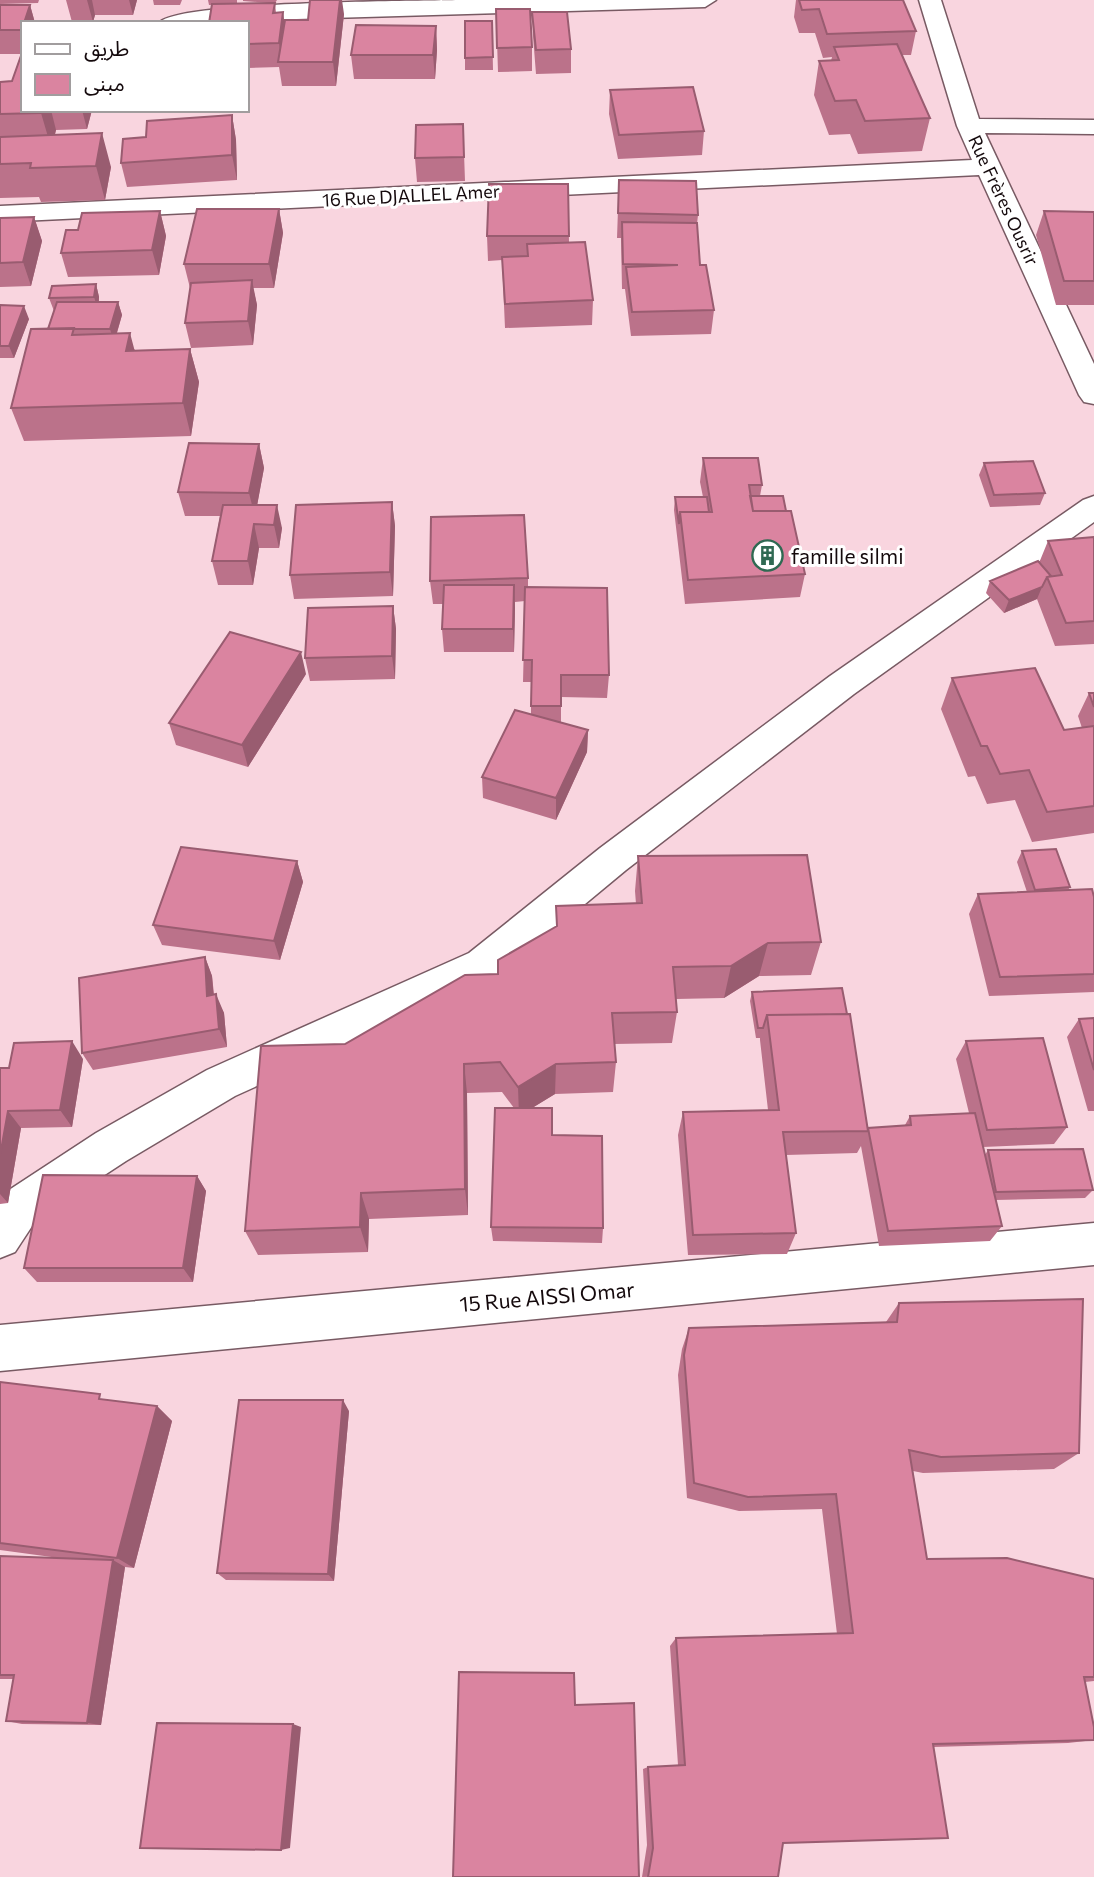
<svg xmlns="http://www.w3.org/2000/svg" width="1094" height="1877" viewBox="0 0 1094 1877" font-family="Commissioner,'Noto Sans Arabic',sans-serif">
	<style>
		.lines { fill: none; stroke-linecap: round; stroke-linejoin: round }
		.minor-casing { stroke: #785a63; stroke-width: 3 }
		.minor { fill: #fff; fill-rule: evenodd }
		.wall { fill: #bb728a }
		.shaded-wall { fill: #995c70 }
		.building { fill: #da84a0; stroke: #995c70; stroke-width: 2 }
		.labels { text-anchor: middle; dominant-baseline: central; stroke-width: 6; stroke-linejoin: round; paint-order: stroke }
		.far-street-label { font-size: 18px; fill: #14090c; stroke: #fff }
		.poi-label { font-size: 21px; fill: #14090c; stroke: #fff; text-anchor: start }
		.street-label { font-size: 21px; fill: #14090c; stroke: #fff }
	</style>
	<rect width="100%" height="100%" fill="#f9d5df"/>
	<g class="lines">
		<defs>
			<path id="minor" d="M 461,0 L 716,0 L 705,7 L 159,23 C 174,1 421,1 461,0 Z
				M 919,0 L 941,0 L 979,119 L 1094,120 L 1094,134 L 985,133 L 1094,364 L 1094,404 L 1084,402 L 1079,395 L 979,175 L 0,222 L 0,206 L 972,160 L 957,126 Z
				M 1094,496 L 1094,522 L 854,694 L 626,870 L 497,977 L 235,1096 L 126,1161 L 36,1220 L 15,1252 L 0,1258 L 0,1200 L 6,1192 L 96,1133 L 207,1070 L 469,953 L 600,848 L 830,676 L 1083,500 Z
				M 1094,1223 L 1094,1265 L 0,1371 L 0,1325 Z"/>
		</defs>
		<use href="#minor" class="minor-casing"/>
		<use href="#minor" class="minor"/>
	</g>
	<path class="wall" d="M 0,0 L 39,0 L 38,3 L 0,4 Z
		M 66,0 L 137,0 L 133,15 L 95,15 L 93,22 L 72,22 Z
		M 153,0 L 182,0 L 180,5 L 154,5 Z
		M 208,0 L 237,0 L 237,3 L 270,3 L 243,1 L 243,0 L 277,0 L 275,3 L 276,13 L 283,12 L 284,22 L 308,20 L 344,14 L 336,86 L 282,86 L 279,67 L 248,68 L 247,75 L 247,23 L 212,5 L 209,5 Z
		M 796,0 L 903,0 L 916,31 L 911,55 L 901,55 L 930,118 L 922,151 L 858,154 L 850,134 L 829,135 L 814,95 L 819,61 L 831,61 L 832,57 L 823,58 L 815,33 L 799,33 L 794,17 Z
		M 0,5 L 30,5 L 35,23 L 23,23 L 23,110 L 92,110 L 87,129 L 56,130 L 55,135 L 111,167 L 105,200 L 41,202 L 39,197 L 0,198 L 0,82 L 12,81 L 21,54 L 0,54 Z
		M 496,9 L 532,47 L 532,71 L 498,72 Z
		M 532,12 L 571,49 L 571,73 L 536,74 L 533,36 Z
		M 492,21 L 493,70 L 465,70 L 465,58 Z
		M 436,26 L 437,50 L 435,79 L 354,79 L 351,55 Z
		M 610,90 L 704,131 L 702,155 L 618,159 L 609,114 Z
		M 232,115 L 236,140 L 237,180 L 127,187 L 121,163 Z
		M 463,124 L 465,181 L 417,182 L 415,158 Z
		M 619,180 L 698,215 L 697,224 L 700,265 L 714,310 L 711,334 L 631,336 L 625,289 L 622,289 L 621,238 L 617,238 Z
		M 568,184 L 569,243 L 593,300 L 592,325 L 505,328 L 502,260 L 488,261 L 487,236 Z
		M 279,209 L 283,233 L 274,288 L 253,288 L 257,305 L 253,345 L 191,348 L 185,323 L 190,288 L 184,264 Z
		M 160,211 L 166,236 L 159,275 L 68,277 L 61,253 L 78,230 Z
		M 1044,211 L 1094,212 L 1094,305 L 1056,305 L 1036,235 Z
		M 34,217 L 42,241 L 31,286 L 0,287 L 0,218 Z
		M 96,284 L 99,297 L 99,302 L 118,302 L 122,315 L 117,333 L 135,350 L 190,349 L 199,382 L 191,436 L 24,441 L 11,408 L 48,329 L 54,311 L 49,298 Z
		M 0,305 L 29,319 L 14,358 L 0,358 Z
		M 259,444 L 264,468 L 257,505 L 282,528 L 279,548 L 259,548 L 253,585 L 218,585 L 212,561 L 220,516 L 185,516 L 178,492 Z
		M 703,458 L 762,485 L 760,496 L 786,511 L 805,574 L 800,597 L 685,604 L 674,510 L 675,497 L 703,497 L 700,482 Z
		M 984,463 L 1045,493 L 1040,505 L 990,507 L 979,475 Z
		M 392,502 L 395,526 L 393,596 L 294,599 L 290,575 Z
		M 1094,537 L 1094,644 L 1055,646 L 1037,599 L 1004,613 L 986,593 L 990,581 L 1039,563 L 1048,541 Z
		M 528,578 L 528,587 L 609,675 L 607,698 L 561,697 L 561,723 L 588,730 L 587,752 L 556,820 L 483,798 L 482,777 L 531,714 L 531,682 L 523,682 L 525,601 L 515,602 L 514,652 L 444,652 L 442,629 L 443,604 L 433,604 L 430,581 Z
		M 393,606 L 396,629 L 395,679 L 310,681 L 305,658 Z
		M 306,674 L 248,767 L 176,745 L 169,723 Z
		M 952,678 L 1064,730 L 1082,728 L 1078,716 L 1089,693 L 1094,693 L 1094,833 L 1032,842 L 1015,800 L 987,804 L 975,776 L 968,777 L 941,709 Z
		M 1022,851 L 1070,887 L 1068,890 L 1094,897 L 1094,992 L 989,996 L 969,914 L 978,894 L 1027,892 L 1017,862 Z
		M 638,856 L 821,942 L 811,975 L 759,976 L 724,998 L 676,999 L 677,1012 L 672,1043 L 614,1044 L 616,1062 L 613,1092 L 555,1094 L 532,1108 L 552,1135 L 603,1228 L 602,1243 L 493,1241 L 491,1227 L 514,1108 L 502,1092 L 467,1093 L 468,1215 L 369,1219 L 368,1252 L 258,1255 L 245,1231 L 345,1044 L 498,974 L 556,927 L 556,906 L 636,904 L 635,891 Z
		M 297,861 L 303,882 L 280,960 L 162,945 L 153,925 Z
		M 205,957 L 212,976 L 214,994 L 224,1013 L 227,1047 L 93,1070 L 82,1053 Z
		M 752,992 L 868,1129 L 905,1125 L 910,1116 L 969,1113 L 956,1059 L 966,1041 L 1067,1127 L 1054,1144 L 983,1147 L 985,1155 L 988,1150 L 1093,1190 L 1085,1198 L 995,1200 L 1002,1226 L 990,1241 L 879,1246 L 861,1146 L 857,1153 L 786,1155 L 796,1233 L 787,1254 L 688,1255 L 678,1135 L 683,1112 L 768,1110 L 760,1040 L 760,1038 L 756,1038 L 750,1001 Z
		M 1094,1018 L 1094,1111 L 1088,1111 L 1067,1037 L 1079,1019 Z
		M 83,1059 L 72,1127 L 21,1128 L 8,1203 L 0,1204 L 0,1068 Z
		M 197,1176 L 206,1191 L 193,1282 L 37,1282 L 24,1268 Z
		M 899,1303 L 1079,1453 L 1054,1469 L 923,1473 L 913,1471 L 927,1559 L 1094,1579 L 1094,1681 L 1085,1682 L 1094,1740 L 1068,1743 L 934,1747 L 783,1843 L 778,1877 L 642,1877 L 647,1845 L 643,1769 L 648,1767 L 678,1765 L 670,1646 L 676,1638 L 837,1634 L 822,1509 L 739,1511 L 687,1498 L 678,1375 L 682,1349 L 689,1328 L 886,1322 Z
		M 0,1382 L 106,1400 L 157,1406 L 172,1421 L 134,1568 L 125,1567 L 101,1725 L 22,1724 L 6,1721 L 14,1679 L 0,1679 L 0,1556 L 59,1558 L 0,1550 Z
		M 349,1411 L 334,1581 L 226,1580 L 217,1573 Z"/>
	<path class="shaded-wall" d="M 87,0 L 92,0 L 95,15 L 93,22 Z
		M 129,0 L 137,0 L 133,15 Z
		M 340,0 L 342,0 L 344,14 L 336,86 L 333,62 Z
		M 30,5 L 35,23 L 24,23 Z
		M 283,12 L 286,36 L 282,62 L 279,43 Z
		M 436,26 L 437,50 L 435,79 L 433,55 Z
		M 42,110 L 51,110 L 56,130 L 51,147 L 41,113 Z
		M 82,110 L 92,110 L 87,129 Z
		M 232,115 L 236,140 L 237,180 L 232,155 Z
		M 102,133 L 111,167 L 105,200 L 96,166 Z
		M 279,209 L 283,233 L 274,288 L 269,264 Z
		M 160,211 L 166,236 L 159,275 L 152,250 Z
		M 34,217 L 42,241 L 31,286 L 23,262 Z
		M 252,280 L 257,305 L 253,345 L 248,321 Z
		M 96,284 L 99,297 L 98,309 L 94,297 Z
		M 118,302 L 122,315 L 114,342 L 110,329 Z
		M 24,306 L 29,319 L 14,358 L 9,346 Z
		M 130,333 L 139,367 L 126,351 Z
		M 190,349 L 199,382 L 191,436 L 183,403 Z
		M 259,444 L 264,468 L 255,517 L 249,493 Z
		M 392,502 L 395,526 L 393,596 L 390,572 Z
		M 277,505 L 282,528 L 279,548 L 274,525 Z
		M 254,524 L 259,548 L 253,585 L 248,561 Z
		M 514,585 L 515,608 L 514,652 L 513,629 Z
		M 1042,587 L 1037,599 L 1004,613 L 1009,600 Z
		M 393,606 L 396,629 L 395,679 L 392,656 Z
		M 301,652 L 306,674 L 248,767 L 242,745 Z
		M 588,730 L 587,752 L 556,820 L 556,798 Z
		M 297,861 L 303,882 L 280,960 L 274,941 Z
		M 768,943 L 759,976 L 724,998 L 731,966 Z
		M 205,957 L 212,976 L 215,1014 L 207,996 Z
		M 216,994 L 224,1013 L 227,1047 L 219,1029 Z
		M 72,1041 L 83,1059 L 72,1127 L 60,1110 Z
		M 464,1064 L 467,1093 L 468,1215 L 465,1189 Z
		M 556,1064 L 555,1094 L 519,1116 L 518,1087 Z
		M 8,1111 L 21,1128 L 8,1203 L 0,1194 L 0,1156 Z
		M 197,1176 L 206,1191 L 193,1282 L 183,1268 Z
		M 361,1193 L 369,1219 L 368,1252 L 360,1227 Z
		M 343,1400 L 349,1411 L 334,1581 L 328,1574 Z
		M 157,1406 L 172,1421 L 134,1568 L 117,1558 Z
		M 113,1560 L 125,1567 L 101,1725 L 87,1723 Z
		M 293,1724 L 301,1727 L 290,1848 L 281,1850 Z"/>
	<path class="building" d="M 310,0 L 340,0 L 333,62 L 278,62 L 285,20 L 308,20 Z
		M 799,0 L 903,0 L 916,31 L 827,34 L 819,9 L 802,10 Z
		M 275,3 L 273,13 L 283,12 L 279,43 L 247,44 L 247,23 L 209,23 L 212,4 Z
		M 0,5 L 30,5 L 24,23 L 23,23 L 22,30 L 0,30 Z
		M 496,9 L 530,9 L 532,47 L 497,48 Z
		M 532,12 L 567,12 L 571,49 L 536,50 Z
		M 465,21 L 492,21 L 493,57 L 465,58 Z
		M 356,25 L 436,26 L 433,55 L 351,55 Z
		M 897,44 L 930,118 L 865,121 L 856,100 L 835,101 L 819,61 L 839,60 L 834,47 Z
		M 23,50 L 23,110 L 42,110 L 41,113 L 0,114 L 0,82 L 12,81 Z
		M 693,87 L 704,131 L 619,135 L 610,90 Z
		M 232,115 L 232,155 L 121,163 L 123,139 L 146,137 L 147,121 Z
		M 463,124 L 464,157 L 415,158 L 416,125 Z
		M 102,133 L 96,166 L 30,168 L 31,163 L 0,164 L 0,137 Z
		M 619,180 L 696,181 L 698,215 L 618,213 Z
		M 489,184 L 568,184 L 569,236 L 487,236 Z
		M 197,209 L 279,209 L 269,264 L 184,264 Z
		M 160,211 L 152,250 L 61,253 L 66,230 L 78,230 L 82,213 Z
		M 1044,211 L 1094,212 L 1094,281 L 1064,281 Z
		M 34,217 L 23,262 L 0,263 L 0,218 Z
		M 622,222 L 697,223 L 700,265 L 706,265 L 714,310 L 632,312 L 626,267 L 678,265 L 623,264 Z
		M 585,242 L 593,300 L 505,304 L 502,257 L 528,256 L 527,244 Z
		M 252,280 L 248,321 L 185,323 L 191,283 Z
		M 96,284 L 94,297 L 49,298 L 52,286 Z
		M 57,302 L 118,302 L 110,329 L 48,329 Z
		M 0,305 L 24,306 L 9,346 L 0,346 Z
		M 74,328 L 72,335 L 130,333 L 126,351 L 190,349 L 183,403 L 11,408 L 31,329 Z
		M 189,443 L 259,444 L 249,493 L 178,492 Z
		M 703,458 L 758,458 L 762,485 L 749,485 L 753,511 L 791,511 L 805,574 L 688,580 L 680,512 L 712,512 Z
		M 1033,461 L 1045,493 L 994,495 L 984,463 Z
		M 750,496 L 783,496 L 786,511 L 753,511 Z
		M 675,497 L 707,497 L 709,512 L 680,512 L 679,524 Z
		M 392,502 L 390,572 L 290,575 L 296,505 Z
		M 223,505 L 277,505 L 274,525 L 254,524 L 248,561 L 212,561 Z
		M 524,515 L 528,578 L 430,581 L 431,517 Z
		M 1094,537 L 1094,621 L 1066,623 L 1047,577 L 1062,575 L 1048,541 Z
		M 1038,561 L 1051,576 L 1047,577 L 1042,587 L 1009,600 L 990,581 Z
		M 444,585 L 514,585 L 513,629 L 442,629 Z
		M 525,587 L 607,588 L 609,675 L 561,675 L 561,706 L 531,706 L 532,660 L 523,660 Z
		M 393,606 L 392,656 L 305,658 L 308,608 Z
		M 230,632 L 301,652 L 242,745 L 169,723 Z
		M 1035,668 L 1064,730 L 1094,726 L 1094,806 L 1047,812 L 1029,770 L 1000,774 L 987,746 L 981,746 L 952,678 Z
		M 1089,693 L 1094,693 L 1094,707 Z
		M 515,710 L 588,730 L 556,798 L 482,777 Z
		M 181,847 L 297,861 L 274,941 L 153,925 Z
		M 1056,849 L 1070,887 L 1035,890 L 1022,851 Z
		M 807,855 L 821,942 L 768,943 L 731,966 L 673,967 L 677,1012 L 612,1013 L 616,1062 L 556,1064 L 518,1087 L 500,1062 L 464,1064 L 465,1189 L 361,1193 L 360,1227 L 245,1231 L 261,1046 L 345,1044 L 465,975 L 498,974 L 498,960 L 557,926 L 556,906 L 642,903 L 638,856 Z
		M 1092,889 L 1094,897 L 1094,974 L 1000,977 L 978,894 Z
		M 205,957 L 207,996 L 216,994 L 219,1029 L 82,1053 L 79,978 Z
		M 842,988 L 847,1014 L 767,1015 L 763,1028 L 758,1028 L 752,992 Z
		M 850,1014 L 868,1131 L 783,1132 L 796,1233 L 693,1235 L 683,1112 L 779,1110 L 767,1015 Z
		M 1094,1018 L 1094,1070 L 1079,1019 Z
		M 1043,1038 L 1067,1127 L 987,1130 L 966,1041 Z
		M 72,1041 L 60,1110 L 8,1111 L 0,1156 L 0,1068 L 9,1068 L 14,1043 Z
		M 495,1108 L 552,1108 L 552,1135 L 602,1136 L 603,1228 L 491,1227 Z
		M 975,1113 L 1002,1226 L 888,1231 L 868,1128 L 911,1125 L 910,1116 Z
		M 1083,1149 L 1093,1190 L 996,1192 L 988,1150 Z
		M 43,1175 L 197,1176 L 183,1268 L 24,1268 Z
		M 1083,1299 L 1079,1453 L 941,1457 L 909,1450 L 927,1559 L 1007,1558 L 1094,1579 L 1094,1677 L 1084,1677 L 1094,1727 L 1094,1740 L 933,1744 L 948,1838 L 783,1843 L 778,1877 L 648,1877 L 653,1848 L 648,1767 L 685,1765 L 676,1638 L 853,1633 L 836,1494 L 748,1497 L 694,1483 L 684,1355 L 689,1328 L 897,1322 L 899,1303 Z
		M 0,1382 L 100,1394 L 99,1399 L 157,1406 L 117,1558 L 0,1543 Z
		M 239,1400 L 343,1400 L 328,1574 L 217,1573 Z
		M 0,1556 L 113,1560 L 87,1723 L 6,1721 L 14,1675 L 0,1675 Z
		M 459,1672 L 574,1673 L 575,1705 L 634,1703 L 639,1877 L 453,1877 Z
		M 157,1723 L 293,1724 L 281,1850 L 140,1848 Z"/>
	<defs>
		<symbol id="building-ring" viewBox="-11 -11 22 22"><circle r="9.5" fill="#fff" stroke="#2f6952" stroke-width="1.5"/><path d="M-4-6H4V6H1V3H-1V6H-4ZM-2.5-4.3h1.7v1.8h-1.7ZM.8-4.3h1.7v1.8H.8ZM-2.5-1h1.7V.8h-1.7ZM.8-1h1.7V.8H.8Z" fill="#2f6952"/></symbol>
	</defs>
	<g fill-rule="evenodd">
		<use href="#building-ring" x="750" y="538" width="35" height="35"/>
	</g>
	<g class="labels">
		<g class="far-street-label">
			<text transform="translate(411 195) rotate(-3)">16 Rue DJALLEL Amer</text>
			<text transform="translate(1004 200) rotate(65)">Rue Frères Ousrir</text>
		</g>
		<g class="poi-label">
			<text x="791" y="555">famille silmi</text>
		</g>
		<g class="street-label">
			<text transform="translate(547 1296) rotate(-5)">15 Rue AISSI Omar</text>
		</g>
	</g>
	<rect x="21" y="21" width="228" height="91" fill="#ffffff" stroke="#a19d9e" stroke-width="2"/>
	<rect x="35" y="44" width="35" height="10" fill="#ffffff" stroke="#a19d9e" stroke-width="2"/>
	<text x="84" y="56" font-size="21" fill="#14090c">طريق</text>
	<rect x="35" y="74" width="35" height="21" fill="#da84a0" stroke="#a19d9e" stroke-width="2"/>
	<text x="84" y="91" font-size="21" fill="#14090c">مبنى</text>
</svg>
